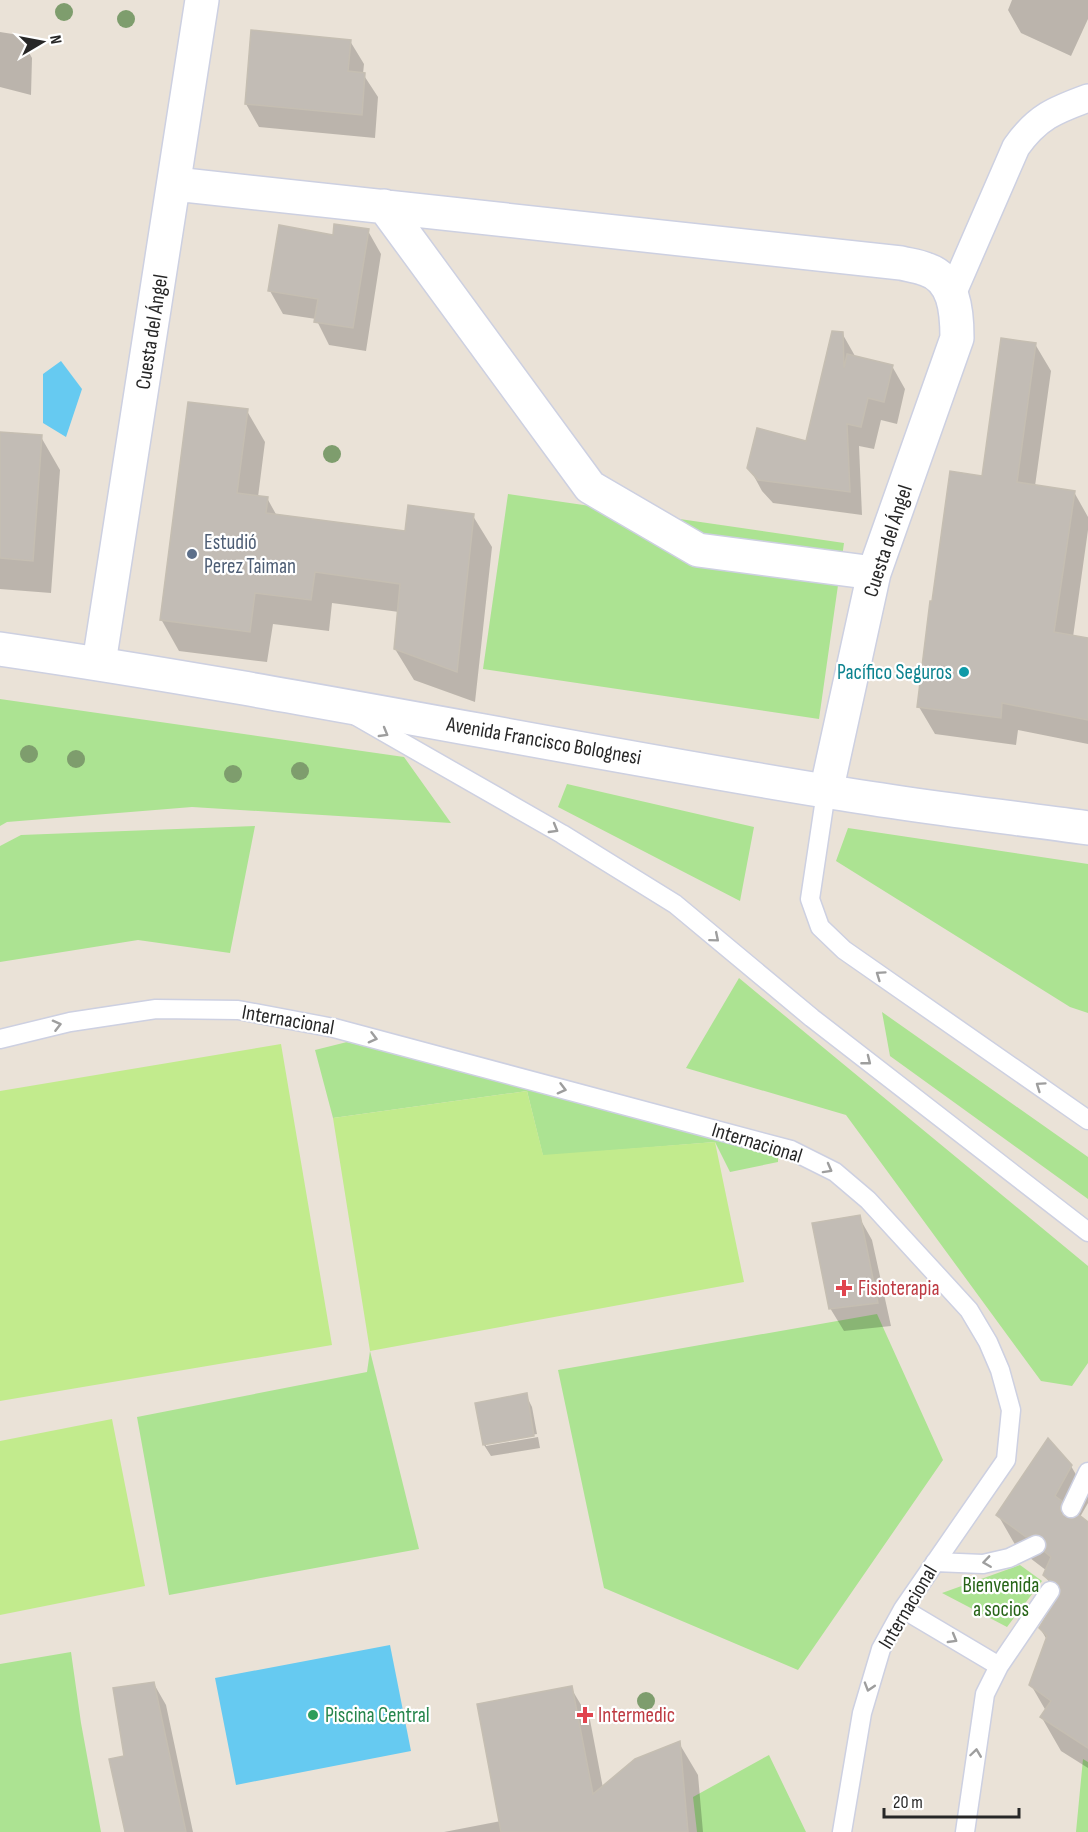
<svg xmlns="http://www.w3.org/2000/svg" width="1088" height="1832" viewBox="0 0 1088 1832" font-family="'Sofia Sans Condensed',sans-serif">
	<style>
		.green { fill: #ace392 }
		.pitch { fill: #c2eb8d }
		.water { fill: #66caf1 }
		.shadow { fill: #0003 }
		.building { fill: #c2bcb5; stroke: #c5beb2; stroke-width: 1.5 }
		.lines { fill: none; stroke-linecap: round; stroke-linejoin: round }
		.service-casing { stroke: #cdd0e1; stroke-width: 21 }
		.pedestrian-casing { stroke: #cdd0e1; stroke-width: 30 }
		.minor-casing { stroke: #cdd0e1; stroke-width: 36 }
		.tertiary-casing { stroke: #cdd0e1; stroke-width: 36 }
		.service { stroke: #fff; stroke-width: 18 }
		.pedestrian { stroke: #fff; stroke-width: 27 }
		.minor { stroke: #fff; stroke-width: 33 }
		.tertiary { stroke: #fff; stroke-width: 33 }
		.tree { fill: #7e9d6d }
		.oneway { stroke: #9e9e9e }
		.service-dot { fill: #5c6f8a; stroke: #fff; stroke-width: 2 }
		.culture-dot { fill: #0f9aa8; stroke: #fff; stroke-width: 2 }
		.health-dot { fill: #e0444e; stroke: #fff; stroke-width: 2 }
		.leisure-dot { fill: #2e9e5b; stroke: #fff; stroke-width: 2 }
		.labels { text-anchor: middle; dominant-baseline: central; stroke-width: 4.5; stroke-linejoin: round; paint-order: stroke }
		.street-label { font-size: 21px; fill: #272727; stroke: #fff }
		.service-label { font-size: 21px; fill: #4e5e75; stroke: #fff; text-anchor: start }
		.culture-label { font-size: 21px; fill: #0d838f; stroke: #fff; text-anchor: end }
		.health-label { font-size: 21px; fill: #be3a42; stroke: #fff; text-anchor: start }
		.park-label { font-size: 21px; fill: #266417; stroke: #fff }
		.leisure-label { font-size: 21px; fill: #27864d; stroke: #fff; text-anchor: start }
	</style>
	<rect width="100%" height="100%" fill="#eae2d7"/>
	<path class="green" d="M 508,494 L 844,543 L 819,719 L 483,669 Z
		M 0,699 L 404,757 L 451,823 L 192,807 L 7,822 L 0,826 Z
		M 567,784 L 754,827 L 740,901 L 558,807 Z
		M 255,826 L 230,953 L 138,940 L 0,962 L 0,846 L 21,835 Z
		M 848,828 L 1088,864 L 1088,1013 L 1070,1007 L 836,861 Z
		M 739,978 L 1088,1266 L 1088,1363 L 1072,1386 L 1041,1381 L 846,1115 L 686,1068 Z
		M 882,1012 L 1088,1157 L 1088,1199 L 890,1056 Z
		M 347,1042 L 778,1152 L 778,1162 L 730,1172 L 715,1142 L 543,1156 L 527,1091 L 333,1118 L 315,1050 Z
		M 877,1314 L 943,1460 L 798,1670 L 604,1588 L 558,1370 Z
		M 370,1351 L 419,1549 L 169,1595 L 137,1417 L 367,1372 Z
		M 1020,1565 L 1042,1581 L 1007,1627 L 942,1593 Z
		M 71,1652 L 81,1723 L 101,1832 L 0,1832 L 0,1664 Z
		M 769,1755 L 806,1832 L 697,1832 L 693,1797 Z
		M 1083,1759 L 1088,1762 L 1088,1832 L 1076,1832 Z"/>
	<path class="pitch" d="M 281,1044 L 332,1345 L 0,1401 L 0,1091 Z
		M 527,1091 L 543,1155 L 715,1142 L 744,1282 L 370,1351 L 333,1118 Z
		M 112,1419 L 145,1586 L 0,1615 L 0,1441 Z"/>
	<path class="water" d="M 61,361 L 82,389 L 66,437 L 43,423 L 43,374 Z
		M 390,1645 L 411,1751 L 236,1785 L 215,1678 Z"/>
	<path class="shadow" d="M 1012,0 L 1088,0 L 1088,19 L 1071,56 L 1021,33 L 1008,10 Z
		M 0,32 L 19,35 L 32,58 L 31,95 L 0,87 Z
		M 350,41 L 364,64 L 363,74 L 378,97 L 375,138 L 259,127 L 246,104 Z
		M 368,231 L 381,254 L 366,351 L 329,345 L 316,319 L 283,314 L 270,291 L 334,237 Z
		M 842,333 L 855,356 L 892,366 L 905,389 L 897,424 L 881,420 L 874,449 L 859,446 L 862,515 L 773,503 L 762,491 L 749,467 L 807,443 Z
		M 1035,344 L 1051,371 L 1035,486 L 1074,492 L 1088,517 L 1088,530 L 1073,637 L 1088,640 L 1088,744 L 1018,730 L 1016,745 L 935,734 L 919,707 L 984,478 Z
		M 247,411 L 265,442 L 258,497 L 267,498 L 277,516 L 407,532 L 473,516 L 492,547 L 475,702 L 414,680 L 395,649 L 399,612 L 332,603 L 329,631 L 273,624 L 267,662 L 179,651 L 161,619 Z
		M 0,434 L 41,437 L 60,470 L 51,593 L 0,589 Z
		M 859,1217 L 872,1240 L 891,1326 L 844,1331 L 830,1308 Z
		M 526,1395 L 532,1407 L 537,1434 L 486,1443 L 486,1446 L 538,1437 L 540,1448 L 491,1456 L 484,1445 Z
		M 1071,1466 L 1088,1495 L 1088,1503 L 1080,1517 L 1088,1525 L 1088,1768 L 1061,1751 L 1042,1718 L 1046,1711 L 1031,1685 L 1047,1640 L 1040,1628 L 1059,1600 L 1045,1575 L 1047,1571 L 1017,1548 L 998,1515 Z
		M 154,1684 L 166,1705 L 193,1832 L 126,1832 L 125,1757 Z
		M 571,1688 L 590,1720 L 603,1788 L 679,1743 L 698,1775 L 703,1832 L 444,1832 L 501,1821 Z"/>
	<path class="building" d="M 251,30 L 351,40 L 348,71 L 365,73 L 362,115 L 245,104 Z
		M 334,224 L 369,229 L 353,328 L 314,322 L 318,299 L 268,291 L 279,225 L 333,235 Z
		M 832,331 L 843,332 L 844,368 L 847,354 L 893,365 L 884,402 L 868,398 L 861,427 L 847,424 L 850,492 L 758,480 L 747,468 L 757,428 L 806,441 Z
		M 1001,338 L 1036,343 L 1017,482 L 1075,491 L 1054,632 L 1088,638 L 1088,720 L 1002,703 L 1001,718 L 917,707 L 930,601 L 932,601 L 950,471 L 982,476 Z
		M 188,402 L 248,409 L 237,493 L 268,497 L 266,513 L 405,531 L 408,505 L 474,514 L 457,672 L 394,649 L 400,584 L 315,572 L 311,600 L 255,593 L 250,632 L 160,620 Z
		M 0,432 L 42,435 L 33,561 L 0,558 Z
		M 860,1215 L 878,1303 L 829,1309 L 812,1223 Z
		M 527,1393 L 534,1436 L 483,1445 L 475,1403 Z
		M 1048,1438 L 1072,1465 L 1055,1496 L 1062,1501 L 1060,1508 L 1061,1514 L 1071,1519 L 1079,1515 L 1088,1522 L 1088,1748 L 1040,1717 L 1051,1701 L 1029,1685 L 1047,1636 L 1039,1628 L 1061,1592 L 1060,1587 L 1057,1582 L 1049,1580 L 1043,1575 L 1051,1557 L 1045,1552 L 1047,1546 L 1046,1541 L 1037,1534 L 1026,1537 L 996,1515 Z
		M 154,1682 L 186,1832 L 125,1832 L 109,1759 L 124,1756 L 113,1688 Z
		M 572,1686 L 593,1794 L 635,1759 L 680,1741 L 688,1832 L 501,1832 L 477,1704 Z"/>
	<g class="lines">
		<defs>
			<path id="service" d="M 356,716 L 562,834 L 675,904 L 812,1018 L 1088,1232
				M 826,792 L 810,899 L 820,927 L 844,950 L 1088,1120
				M 0,1039 L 70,1022 L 156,1009 L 238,1010 L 334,1028 L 791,1150 L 835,1172 L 868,1200 L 969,1310 L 988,1342 L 1000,1370 L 1011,1410 L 1006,1460 L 903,1609 L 881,1649 L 862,1713 L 842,1832
				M 1071,1508 L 1088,1472
				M 935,1562 L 983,1564 L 1009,1558 L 1036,1545
				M 903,1609 L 999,1666 L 1050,1591
				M 965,1832 L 985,1694 L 999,1666"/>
			<path id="pedestrian" d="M 952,294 L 1016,147 C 1037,117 1055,110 1088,98"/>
			<path id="minor" d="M 175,184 L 901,263 C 909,265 918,266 925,269 C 955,278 957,312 957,338 L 874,573 L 826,792
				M 384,206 L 590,487 L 698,550 L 874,573
				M 99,663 L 202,0"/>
			<path id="tertiary" d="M 0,649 C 276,689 549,746 825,791 C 912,806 1000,816 1088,828"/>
		</defs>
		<use href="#service" class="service-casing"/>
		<use href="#pedestrian" class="pedestrian-casing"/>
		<use href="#minor" class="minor-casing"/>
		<use href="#tertiary" class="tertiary-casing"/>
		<use href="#service" class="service"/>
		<use href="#pedestrian" class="pedestrian"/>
		<use href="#minor" class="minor"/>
		<use href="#tertiary" class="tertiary"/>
	</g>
	<g class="tree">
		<circle cx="64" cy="12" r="9"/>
		<circle cx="126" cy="19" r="9"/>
		<circle cx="332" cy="454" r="9"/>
		<circle cx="29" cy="754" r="9"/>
		<circle cx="76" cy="759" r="9"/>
		<circle cx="300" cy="771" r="9"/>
		<circle cx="233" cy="774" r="9"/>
		<circle cx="646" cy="1701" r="9"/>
	</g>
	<defs><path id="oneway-chevron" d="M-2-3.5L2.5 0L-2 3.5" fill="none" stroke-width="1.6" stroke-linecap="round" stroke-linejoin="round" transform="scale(1.5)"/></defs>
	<g class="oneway">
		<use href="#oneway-chevron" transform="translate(384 733) rotate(30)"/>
		<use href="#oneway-chevron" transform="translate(554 829) rotate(30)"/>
		<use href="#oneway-chevron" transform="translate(715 938) rotate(40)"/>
		<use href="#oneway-chevron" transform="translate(880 975) rotate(-145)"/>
		<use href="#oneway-chevron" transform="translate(57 1025) rotate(-14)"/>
		<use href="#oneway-chevron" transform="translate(373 1038) rotate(15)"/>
		<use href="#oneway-chevron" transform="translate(867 1061) rotate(38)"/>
		<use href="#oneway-chevron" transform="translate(1040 1086) rotate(-145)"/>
		<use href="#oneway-chevron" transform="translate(562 1089) rotate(15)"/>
		<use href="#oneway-chevron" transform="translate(828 1169) rotate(29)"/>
		<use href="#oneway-chevron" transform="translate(987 1562) rotate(172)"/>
		<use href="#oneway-chevron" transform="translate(953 1639) rotate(30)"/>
		<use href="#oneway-chevron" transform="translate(869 1687) rotate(107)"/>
		<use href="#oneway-chevron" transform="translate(976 1753) rotate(-82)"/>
	</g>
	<circle class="service-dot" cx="192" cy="554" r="6"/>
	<circle class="culture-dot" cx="964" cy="672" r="6"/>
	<g class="health-dot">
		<path d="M841 1279h6v6h6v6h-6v6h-6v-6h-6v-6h6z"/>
		<path d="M582 1706h6v6h6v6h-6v6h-6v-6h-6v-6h6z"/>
	</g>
	<circle class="leisure-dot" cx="313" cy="1715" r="6"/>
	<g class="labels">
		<g class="street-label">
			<text transform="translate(152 332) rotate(-81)">Cuesta del Ángel</text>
			<text transform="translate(888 541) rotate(-72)">Cuesta del Ángel</text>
			<text transform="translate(544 741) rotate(10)">Avenida Francisco Bolognesi</text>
			<text transform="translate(288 1020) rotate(10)">Internacional</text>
			<text transform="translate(757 1143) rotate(17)">Internacional</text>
			<text transform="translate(908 1607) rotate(-59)">Internacional</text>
		</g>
		<g class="service-label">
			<text x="204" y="542">Estudió<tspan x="204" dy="24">Perez Taiman</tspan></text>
		</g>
		<g class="culture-label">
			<text x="952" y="672">Pacífico Seguros</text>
		</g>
		<g class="health-label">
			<text x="858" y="1288">Fisioterapia</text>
			<text x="598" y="1715">Intermedic</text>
		</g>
		<g class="park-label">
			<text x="1001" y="1585">Bienvenida<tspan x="1001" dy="24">a socios</tspan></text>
		</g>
		<g class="leisure-label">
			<text x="325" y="1715">Piscina Central</text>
		</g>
	</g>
	<g transform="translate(42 42) rotate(80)" stroke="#ffffff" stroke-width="4.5" paint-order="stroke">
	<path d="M0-4.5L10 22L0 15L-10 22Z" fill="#272727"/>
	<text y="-9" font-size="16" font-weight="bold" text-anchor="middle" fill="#272727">N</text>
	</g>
	<path d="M884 1808v9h135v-9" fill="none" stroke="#272727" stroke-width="3"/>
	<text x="893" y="1808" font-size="18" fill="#272727" stroke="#ffffff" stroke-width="4.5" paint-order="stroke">20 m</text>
</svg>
